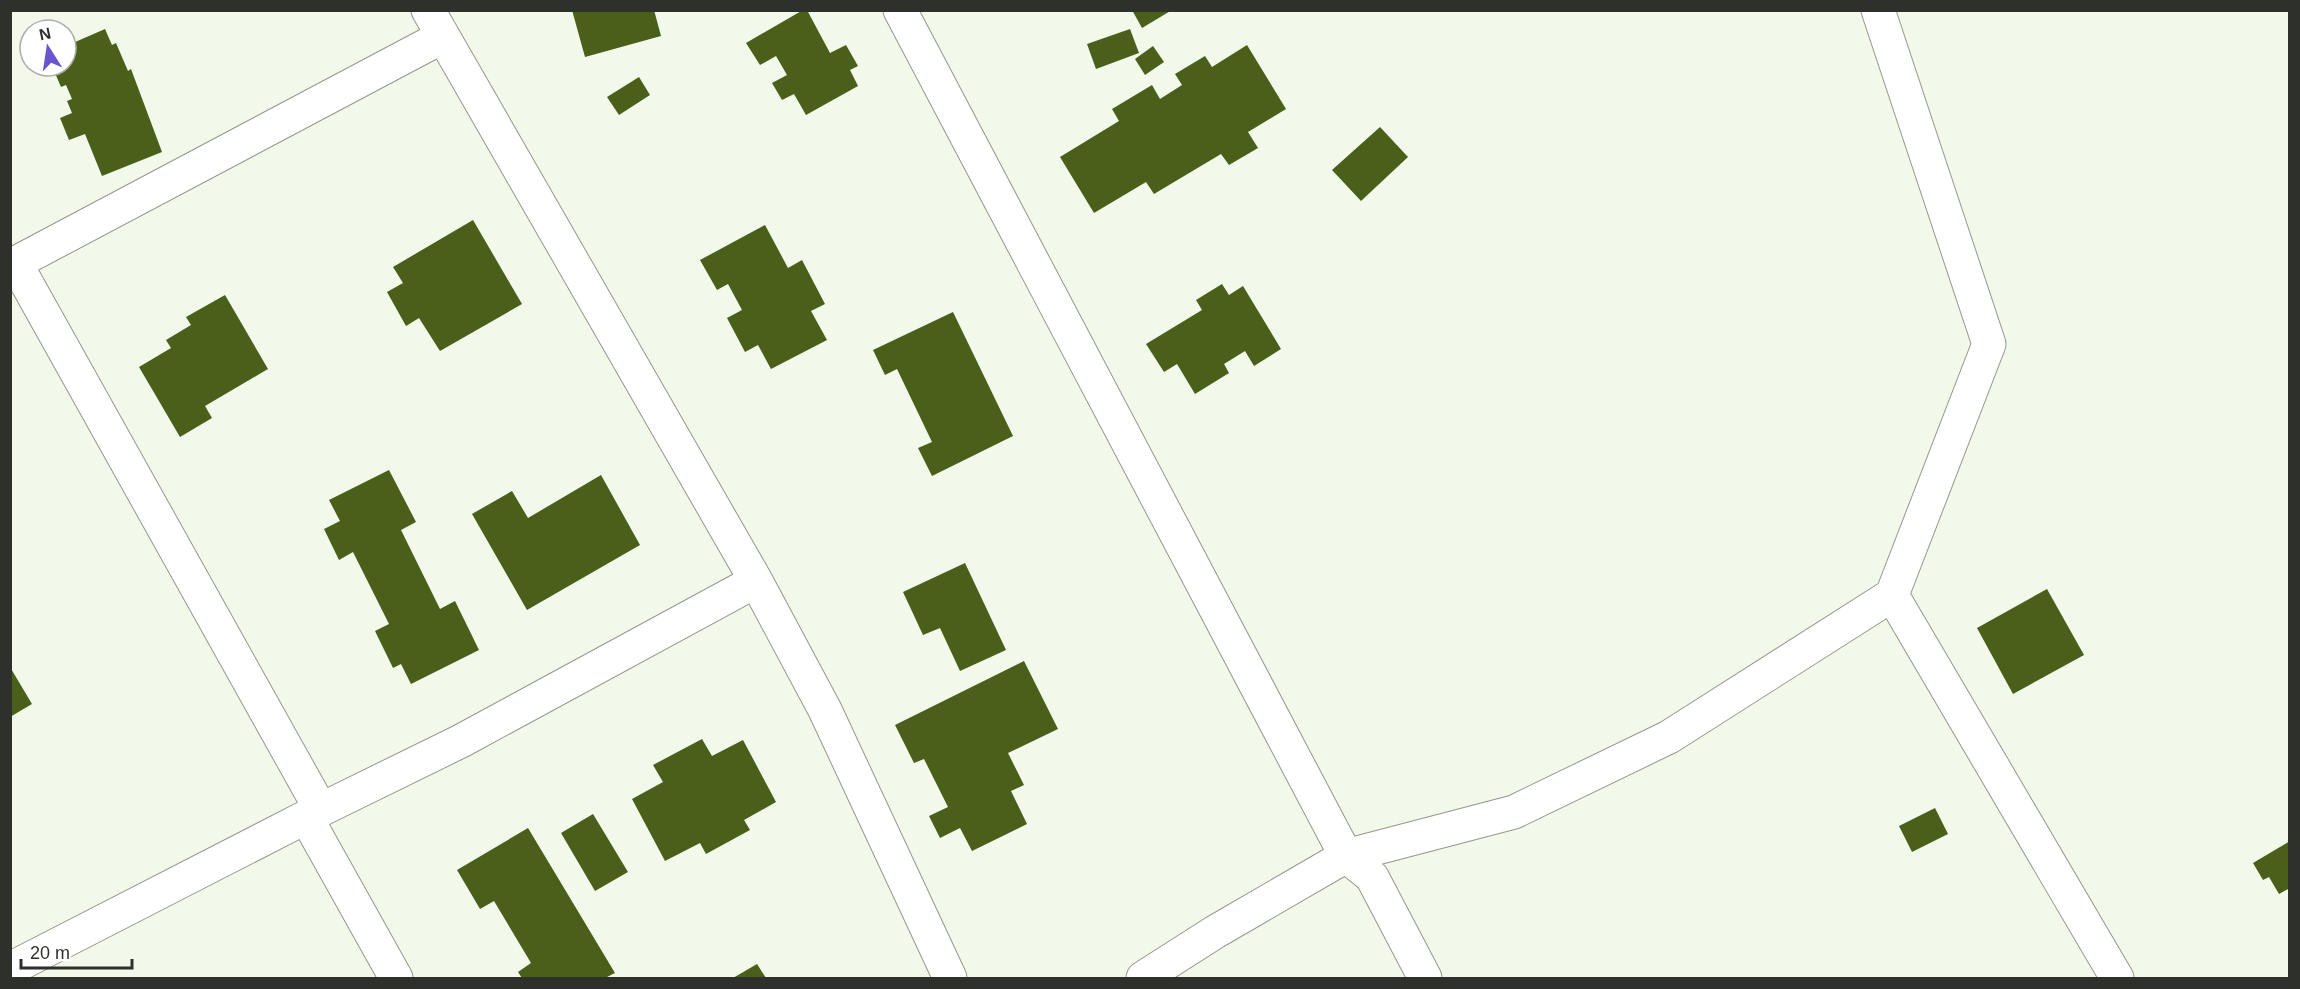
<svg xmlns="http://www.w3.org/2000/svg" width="2300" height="989" viewBox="0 0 2300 989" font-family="Arial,sans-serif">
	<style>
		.building { fill: #495f1a }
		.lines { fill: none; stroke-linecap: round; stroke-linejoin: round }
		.minor-casing { stroke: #93988c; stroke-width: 35 }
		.minor { stroke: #fff; stroke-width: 33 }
	</style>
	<rect width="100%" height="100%" fill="#f2f8ea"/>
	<path class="building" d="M 572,10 L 654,10 L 661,36 L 585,57 Z
		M 803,10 L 807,10 L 830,53 L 846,45 L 858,66 L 850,70 L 858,86 L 806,115 L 794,94 L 782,100 L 772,83 L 787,75 L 776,56 L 760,65 L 746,43 Z
		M 1132,10 L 1172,10 L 1142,28 Z
		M 105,29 L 112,45 L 116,43 L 128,71 L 131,69 L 162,152 L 102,176 L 85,134 L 69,140 L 60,118 L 72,113 L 67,101 L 72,99 L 66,85 L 61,87 L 52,66 L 66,66 L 66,46 Z
		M 1130,29 L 1139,53 L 1096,69 L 1087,44 Z
		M 1247,45 L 1286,109 L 1248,132 L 1258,148 L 1229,165 L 1221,154 L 1154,194 L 1146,182 L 1094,213 L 1060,157 L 1119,121 L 1112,109 L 1152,85 L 1160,99 L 1182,85 L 1175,74 L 1205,56 L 1212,67 Z
		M 1153,46 L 1164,62 L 1145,75 L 1135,59 Z
		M 639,77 L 650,95 L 619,115 L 607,97 Z
		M 1380,127 L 1408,157 L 1361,201 L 1332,170 Z
		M 473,220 L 522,304 L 440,351 L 419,318 L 406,326 L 387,292 L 403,283 L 393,267 Z
		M 765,225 L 788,268 L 802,260 L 825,304 L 811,311 L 827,340 L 771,369 L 758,345 L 745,352 L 727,318 L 742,310 L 728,284 L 717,290 L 700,260 Z
		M 1222,284 L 1229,295 L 1243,286 L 1281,349 L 1254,366 L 1245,351 L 1224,364 L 1229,373 L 1195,394 L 1177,364 L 1164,372 L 1146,344 L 1202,310 L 1196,300 Z
		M 225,295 L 268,369 L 205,406 L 212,418 L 180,437 L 139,367 L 171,348 L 166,340 L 191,325 L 186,317 Z
		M 953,312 L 1013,436 L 932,476 L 918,448 L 932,442 L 897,369 L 885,375 L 873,350 Z
		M 389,470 L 416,522 L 401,530 L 440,609 L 455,601 L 479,650 L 411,684 L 401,664 L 393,668 L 375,631 L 389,624 L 353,552 L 339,560 L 324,529 L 340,521 L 329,500 Z
		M 601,475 L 640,545 L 527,610 L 472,514 L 512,491 L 528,518 Z
		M 965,563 L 1006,650 L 960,671 L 940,628 L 923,635 L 903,592 Z
		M 2047,589 L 2084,655 L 2013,694 L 1977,628 Z
		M 1024,661 L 1058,729 L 1008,753 L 1024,785 L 1011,791 L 1027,824 L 972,851 L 960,828 L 940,838 L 929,816 L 948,807 L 924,759 L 914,763 L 895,725 Z
		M 10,667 L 32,704 L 10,717 Z
		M 702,739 L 712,756 L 743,740 L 776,802 L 744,820 L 750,830 L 706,854 L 700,843 L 665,861 L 632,799 L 663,782 L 653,765 Z
		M 1935,808 L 1948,834 L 1912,852 L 1899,826 Z
		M 593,814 L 628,872 L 595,891 L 561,833 Z
		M 528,828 L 615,973 L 605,978 L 522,978 L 518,972 L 531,963 L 494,901 L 480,909 L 457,870 Z
		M 2290,841 L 2290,888 L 2279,894 L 2269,877 L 2263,880 L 2253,863 Z
		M 757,964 L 766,978 L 733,978 Z"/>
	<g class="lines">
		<defs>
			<path id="minor" d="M 428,10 L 756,581 L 825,710 L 950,978
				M 900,10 L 1346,856 L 1372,877 L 1425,978
				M 16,264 L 321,810
				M 10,266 L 442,37
				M 1892,595 L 2117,978
				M 306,817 L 396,978
				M 10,969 L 306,817 L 461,741 L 756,581
				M 1143,978 L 1215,932 L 1346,856 L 1514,812 L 1669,737 L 1892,595 L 1989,344 L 1878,10"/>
		</defs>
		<use href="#minor" class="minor-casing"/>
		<use href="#minor" class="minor"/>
	</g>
	<rect width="2300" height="989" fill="none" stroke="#2e302b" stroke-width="24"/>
	<g transform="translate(48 48) rotate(348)"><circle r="28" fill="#ffffff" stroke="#abacaa" stroke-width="1.5"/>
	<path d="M0-4.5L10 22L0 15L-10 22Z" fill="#6b55ce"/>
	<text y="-9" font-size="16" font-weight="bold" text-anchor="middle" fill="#2e302b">N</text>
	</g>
	<path d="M21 959v9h111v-9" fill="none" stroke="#2e302b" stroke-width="3"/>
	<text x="30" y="959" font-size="18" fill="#2e302b" stroke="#ffffff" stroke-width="4.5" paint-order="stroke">20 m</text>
</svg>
